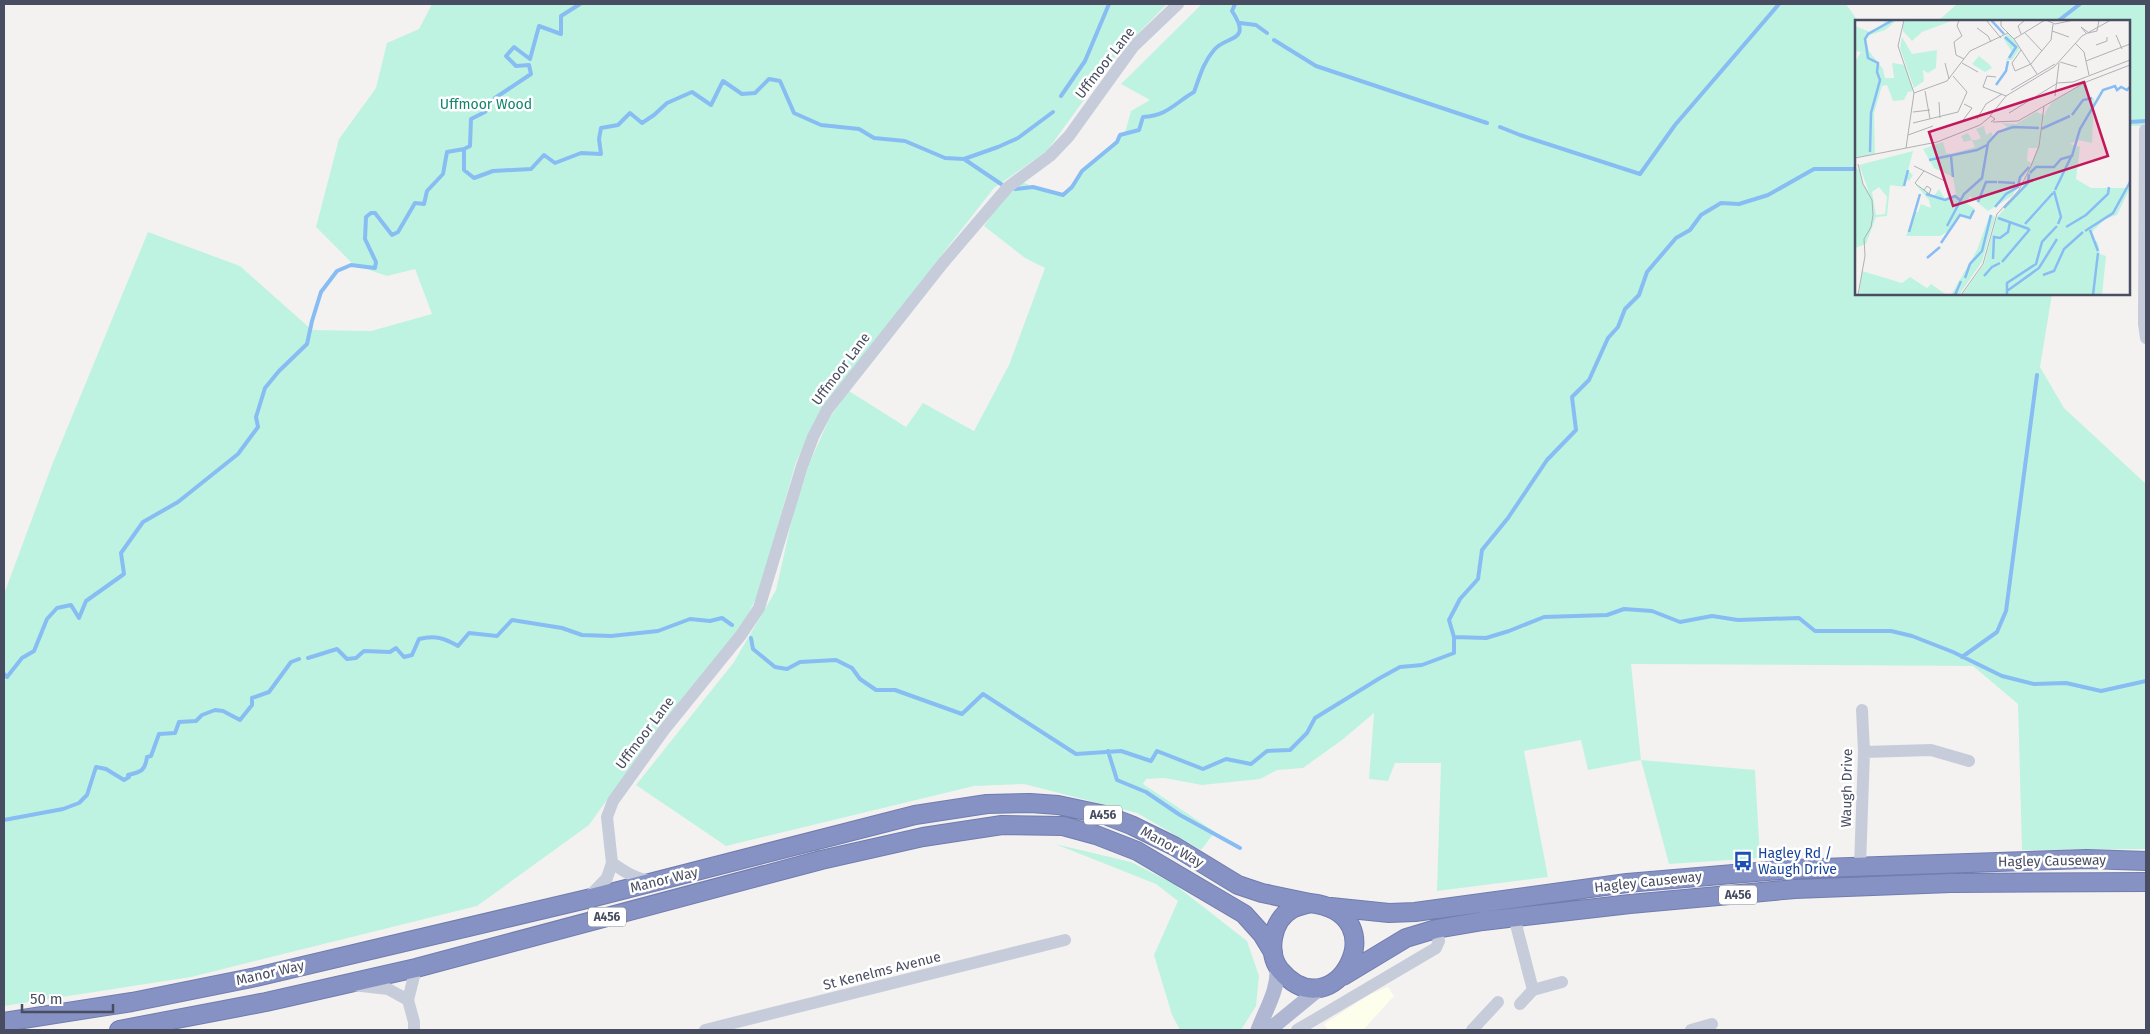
<svg xmlns="http://www.w3.org/2000/svg" width="2150" height="1034" viewBox="0 0 2150 1034" font-family="'Fira Sans',sans-serif">
	<style>
		.commercial { fill: #fdfeec }
		.green { fill: #bef3e2 }
		.lines { fill: none; stroke-linecap: round; stroke-linejoin: round }
		.stream { stroke: #88bdf3; stroke-width: 4 }
		.highway-casing { stroke: #717caf; stroke-width: 20 }
		.minor { stroke: #c7ccda; stroke-width: 12 }
		.major { stroke: #b0b7d2; stroke-width: 15 }
		.highway { stroke: #8692c3; stroke-width: 18 }
		.labels { text-anchor: middle; dominant-baseline: central; stroke-width: 5; stroke-linejoin: round; paint-order: stroke }
		.shield { fill: #fff; stroke: #7f8290; stroke-width: 1 }
		.shield-label { font-size: 12px; font-weight: bold; fill: #484d61 }
		.street-label { font-size: 14px; fill: #484d61; stroke: #fff }
		.park-label { font-size: 14px; fill: #11836c; stroke: #fff }
		.transit-label { font-size: 14px; fill: #164399; stroke: #fff; text-anchor: start }
		.inset-river { fill: none; stroke: #88bdf3; stroke-width: 2.5 }
		.inset-road { fill: none; stroke: #afb0b7; stroke-width: 1 }
		.view { fill: #c2185b; fill-opacity: 0.15; stroke: #c2185b; stroke-width: 2.5 }
		.inset-edge { fill: none; stroke: #484d61; stroke-width: 2.5 }
	</style>
	<rect width="100%" height="100%" fill="#f4f2f1"/>
	<path class="commercial" d="M 1388,987 L 1394,996 L 1363,1030 L 1328,1030 L 1324,1024 L 1371,994 Z"/>
	<path class="green" d="M 432,4 L 1167,4 L 1115,57 L 1047,151 L 994,188 L 822,408 L 796,462 L 758,595 L 740,629 L 661,724 L 589,825 L 477,906 L 191,977 L 4,1006 L 4,594 L 52,465 L 148,232 L 240,266 L 312,330 L 371,331 L 432,314 L 415,269 L 387,276 L 354,265 L 316,227 L 339,139 L 376,88 L 387,43 L 419,29 Z
		M 1202,4 L 1846,4 L 1858,21 L 1856,21 L 1856,294 L 2052,294 L 2040,367 L 2064,408 L 2146,484 L 2146,849 L 2022,850 L 2018,704 L 1973,666 L 1631,664 L 1641,760 L 1755,770 L 1760,858 L 1669,864 L 1641,760 L 1588,770 L 1581,740 L 1524,751 L 1548,877 L 1437,891 L 1441,763 L 1395,763 L 1388,781 L 1369,779 L 1374,713 L 1342,740 L 1303,768 L 1277,770 L 1260,779 L 1202,785 L 1164,778 L 1146,779 L 1143,784 L 1215,832 L 1201,850 L 1137,813 L 1024,784 L 974,786 L 726,846 L 636,785 L 734,662 L 776,590 L 795,506 L 810,462 L 830,417 L 849,391 L 906,427 L 923,403 L 974,431 L 1009,365 L 1045,268 L 1025,258 L 984,226 L 1009,190 L 1023,182 L 1033,187 L 1063,195 L 1072,187 L 1082,171 L 1117,142 L 1120,135 L 1125,133 L 1131,111 L 1150,100 L 1121,84 Z
		M 1957,4 L 2146,4 L 2146,126 L 2129,126 L 2129,21 L 1938,21 Z
		M 1055,844 L 1131,862 L 1174,884 L 1247,941 L 1259,976 L 1256,1006 L 1241,1030 L 1180,1030 L 1172,1015 L 1154,955 L 1178,901 L 1156,884 Z"/>
	<g class="lines">
		<path class="stream" d="M 2058,21 L 2080,4
			M 1240,23 L 1256,25 L 1267,33
			M 1274,40 L 1316,66 L 1487,123
			M 1061,96 L 1085,61 L 1109,4
			M 2129,122 L 2146,121
			M 1500,127 L 1520,135 L 1640,174 L 1675,125 L 1779,4
			M 464,149 L 470,146 L 471,119 L 485,112 L 495,98 L 531,74 L 529,65 L 516,66 L 506,56 L 514,47 L 530,59 L 539,26 L 561,34 L 561,16 L 580,4
			M 964,159 L 1001,184
			M 1015,189 L 1033,187 L 1063,195 L 1072,187 L 1082,171 L 1117,142 L 1120,135 L 1139,130 L 1143,117 C 1167,116 1175,103 1194,92 C 1200,76 1203,63 1214,50 C 1226,35 1253,43 1232,11 L 1235,4
			M 1454,637 L 1486,638 L 1509,631 L 1544,617 L 1607,615 L 1624,609 L 1652,611 L 1680,622 L 1712,616 L 1738,620 L 1799,618 L 1815,631 L 1891,631 L 1912,636 L 1953,652 L 2002,676 L 2034,684 L 2066,683 L 2101,691 L 2146,681
			M 751,638 L 753,649 L 775,667 L 787,669 L 800,662 L 836,660 L 852,668 L 860,679 L 876,690 L 895,690 L 962,714 L 983,694 L 1076,754 L 1121,751 L 1151,761 L 1157,751 L 1203,769 L 1226,759 L 1251,764 L 1267,751 L 1290,750 L 1307,733 L 1315,718 L 1380,678 L 1400,667 L 1422,665 L 1454,653 L 1454,637 L 1449,620 L 1460,599 L 1478,579 L 1482,550 L 1508,518 L 1547,460 L 1576,430 L 1572,397 L 1589,380 L 1608,338 L 1618,327 L 1625,309 L 1639,295 L 1647,272 L 1676,238 L 1690,230 L 1701,215 L 1721,203 L 1739,204 L 1768,195 L 1814,169 L 1856,169
			M 1962,657 L 1997,632 L 2006,611 L 2037,375
			M 308,658 L 337,649 L 347,659 L 356,658 L 364,651 L 390,652 L 396,648 L 404,657 L 412,655 L 419,639 C 435,635 444,638 458,646 L 469,633 L 497,636 L 512,620 L 562,628 L 582,635 L 611,636 L 658,631 L 690,619 L 710,621 L 722,618 L 732,625
			M 4,674 L 7,677 L 22,658 L 34,651 L 47,619 L 57,608 L 71,605 L 79,618 L 86,601 L 124,574 L 121,553 L 143,522 L 178,502 L 238,454 L 258,427 L 256,417 L 265,388 L 279,371 L 307,344 L 312,321 L 321,292 L 337,271 L 351,265 L 375,268 L 376,262 L 365,239 L 366,217 L 371,213 L 375,213 L 392,235 L 398,232 L 415,203 L 424,204 L 427,191 L 443,174 L 447,152 L 464,149 L 464,170 L 474,178 L 493,171 L 531,169 L 544,155 L 555,163 L 581,153 L 601,154 L 599,139 L 601,128 L 618,125 L 630,113 L 642,123 L 654,115 L 667,103 L 692,92 L 711,105 L 723,81 L 742,94 L 755,93 L 769,79 L 780,81 L 794,113 L 821,125 L 859,129 L 874,138 L 905,141 L 945,158 L 964,159 L 998,147 L 1018,138 L 1053,112
			M 1108,751 L 1117,780 L 1146,792 L 1180,815 L 1240,848
			M 4,820 L 63,809 L 79,803 L 87,795 L 96,767 L 106,769 L 124,780 L 129,777 L 128,775 C 141,772 145,771 147,757 L 151,756 L 159,734 L 175,733 L 179,722 L 196,721 L 202,715 L 215,710 L 223,711 L 240,720 L 252,705 L 252,698 L 269,692 L 291,662 L 299,659"/>
		<defs>
			<path id="highway" d="M 1310,903 C 1400,913 1334,1034 1280,970 C 1266,952 1272,920 1292,909 C 1297,906 1304,905 1310,903 Z
				M 1331,907 L 1389,913 L 1415,912 L 1627,883 L 1792,869 L 2087,859 L 2146,861
				M 1343,976 L 1406,938 L 1436,929 L 1483,921 L 1630,904 L 1795,889 L 1951,883 L 2146,882
				M 4,1022 L 132,1002 L 256,977 L 587,899 L 915,815 L 987,804 L 1030,803 L 1058,805 L 1105,815 L 1131,825 L 1174,846 L 1238,885 L 1262,893 L 1310,903
				M 119,1030 L 266,1002 L 416,968 L 821,860 L 923,837 L 1002,825 L 1063,826 L 1096,835 L 1137,851 L 1244,914 L 1262,934 L 1273,952"/>
		</defs>
		<use href="#highway" class="highway-casing"/>
		<path class="minor" d="M 2145,130 L 2144,324 L 2146,338
			M 1864,752 L 1931,750 L 1969,761
			M 612,863 C 625,872 637,880 653,881
			M 1860,866 L 1864,752 L 1862,710
			M 587,899 L 607,878 L 612,863 L 607,817 L 613,801 L 664,730 L 741,635 L 759,608 L 802,466 L 813,437 L 827,410 L 943,263 L 1008,187 L 1050,156 L 1069,136 L 1133,47 L 1178,4
			M 1514,917 L 1533,990 L 1562,982
			M 353,985 L 388,989 L 408,1000
			M 1520,1004 L 1533,990
			M 414,1030 L 414,1022 L 408,1000 L 416,968
			M 705,1030 L 1065,940
			M 1297,1030 L 1436,948 L 1439,941 L 1436,929
			M 1472,1030 L 1498,1002
			M 1691,1030 L 1712,1024"/>
		<path class="major" d="M 1258,1030 C 1266,1009 1279,989 1277,966
			M 1269,1030 L 1319,989"/>
		<use href="#highway" class="highway"/>
	</g>
	<defs>
		<symbol id="bus-bare" viewBox="-9 -9 18 18"><path d="M-5-6H5V4H4V6H2V4H-2V6H-4V4H-5ZM-3.5-4V0h7V-4ZM-3.5 1.2v1.5H-2V1.2ZM2 1.2v1.5H3.5V1.2Z" fill="#1a4fb4" stroke="#fff" stroke-width="2.5" paint-order="stroke"/></symbol>
	</defs>
	<g fill-rule="evenodd">
		<use href="#bus-bare" x="1729" y="847" width="28" height="28"/>
	</g>
	<g class="labels">
		<g class="shield">
			<rect x="1084" y="805.5" width="38" height="19" rx="4"/>
			<rect x="1719" y="885.5" width="38" height="19" rx="4"/>
			<rect x="588" y="907.5" width="38" height="19" rx="4"/>
		</g>
		<g class="shield-label">
			<text x="1103" y="815">A456</text>
			<text x="1738" y="895">A456</text>
			<text x="607" y="917">A456</text>
		</g>
		<g class="street-label">
			<text transform="translate(1105 63) rotate(-52)">Uffmoor Lane</text>
			<text transform="translate(841 369) rotate(-53)">Uffmoor Lane</text>
			<text transform="translate(645 733) rotate(-53)">Uffmoor Lane</text>
			<text transform="translate(1847 788) rotate(-89)">Waugh Drive</text>
			<text transform="translate(1172 847) rotate(29)">Manor Way</text>
			<text transform="translate(2052 861) rotate(-1)">Hagley Causeway</text>
			<text transform="translate(664 880) rotate(-14)">Manor Way</text>
			<text transform="translate(1648 882) rotate(-6)">Hagley Causeway</text>
			<text transform="translate(882 971) rotate(-14)">St Kenelms Avenue</text>
			<text transform="translate(270 973) rotate(-13)">Manor Way</text>
		</g>
		<g class="park-label">
			<text x="486" y="104">Uffmoor Wood</text>
		</g>
		<g class="transit-label">
			<text x="1758" y="853">Hagley Rd /<tspan x="1758" dy="16">Waugh Drive</tspan></text>
		</g>
	</g>
	<g transform="translate(1855 20)">
		<rect width="275" height="275" fill="#f4f2f1"/>
		<path d="M 29,0 L 42,0 L 30,10 L 15,15 L 11,19 L 14,31 L 28,49 L 30,58 L 39,58 L 37,43 L 50,45 L 58,71 L 53,72 L 49,80 L 38,81 L 32,65 L 27,66 L 19,93 L 20,134 L 4,137 L 0,136 L 0,42 L 6,32 L 0,31 L 0,6 L 15,12 L 30,3 ZM 48,0 L 99,0 L 67,12 L 57,21 L 48,11 ZM 154,14 L 165,28 L 157,40 L 151,40 L 157,32 L 148,18 ZM 47,17 L 57,34 L 82,30 L 81,48 L 73,53 L 68,50 L 69,61 L 59,68 L 45,28 ZM 124,36 L 135,45 L 137,48 L 130,52 L 117,44 ZM 231,63 L 234,77 L 239,78 L 237,123 L 223,120 L 215,124 L 225,127 L 221,159 L 236,168 L 275,168 L 262,195 L 250,199 L 235,214 L 243,223 L 245,234 L 251,236 L 247,275 L 107,275 L 129,244 L 142,197 L 164,173 L 171,158 L 185,122 L 185,108 L 191,91 L 197,82 ZM 181,92 L 189,95 L 183,128 L 173,128 L 172,141 L 177,143 L 157,176 L 133,191 L 115,176 L 111,183 L 120,189 L 115,198 L 106,194 L 95,210 L 85,216 L 51,216 L 59,192 L 63,192 L 66,184 L 76,188 L 74,180 L 60,164 L 79,176 L 84,169 L 90,179 L 101,175 L 98,157 L 79,148 L 68,129 L 88,122 L 91,133 L 96,134 L 120,127 L 117,120 L 109,122 L 106,116 L 113,113 L 117,120 L 122,120 L 126,118 L 121,109 L 129,106 L 131,115 L 136,112 L 138,116 L 152,107 L 147,103 L 161,104 ZM 58,131 L 53,151 L 58,155 L 54,161 L 50,159 L 48,167 L 35,165 L 32,196 L 21,197 L 11,224 L 0,228 L 0,147 L 4,150 L 8,164 L 14,172 L 4,145 ZM 24,167 L 32,177 L 30,194 L 21,195 L 17,172 ZM 135,194 L 140,197 L 127,242 L 104,275 L 96,275 L 122,230 ZM 7,251 L 47,263 L 55,257 L 72,268 L 76,264 L 92,275 L 4,275 Z" fill="#bef3e2" fill-rule="evenodd"/>
		<path class="inset-river" d="M 136,0 L 149,14M 150,17 L 161,27 L 154,38M 141,65 L 151,51 L 153,41M 217,95 L 228,80 L 237,78M 186,109 L 215,96M 15,132 L 16,93 L 25,60 L 22,52 L 23,43 L 13,38 L 10,19 L 13,14 L 38,0M 96,136 L 98,157M 74,140 L 122,130 L 132,125M 175,153 L 181,147 L 199,147 L 206,139 L 217,136 L 225,109 L 248,70 L 260,66 L 262,70 L 266,67 L 272,70 L 275,67M 143,162 L 160,163M 49,166 L 53,150M 200,170 L 216,137M 199,171 L 206,197 L 203,204M 71,174 L 90,180 L 100,176 L 105,180M 123,182 L 131,162 L 142,162M 140,187 L 151,174 L 163,167 L 165,157 L 174,147M 149,188 L 173,163 L 174,154M 143,198 L 174,209M 170,204 L 198,173M 92,206 L 109,174 L 127,158 L 133,123 L 143,112 L 158,107 L 184,108M 211,207 L 231,195 L 253,174 L 254,167M 235,210 L 243,231M 230,211 L 258,193 L 275,162M 54,212 L 65,174M 86,223 L 105,195 L 115,198 L 119,190M 72,238 L 85,227M 138,239 L 139,217 L 145,218 L 153,212 L 155,202M 147,242 L 175,209M 188,255 L 199,251 L 209,229 L 228,212M 129,256 L 137,247 L 145,243M 110,258 L 115,244 L 127,231 L 136,195M 152,271 L 184,248 L 202,219M 100,275 L 106,261M 152,275 L 152,263 L 181,244 L 187,222 L 202,206M 238,275 L 243,233"/>
		<path class="inset-road" d="M 49,0 L 43,26 L 59,73 L 51,128M 104,0 L 102,6 L 107,16 L 99,22 L 101,35 L 109,39M 131,0 L 146,18M 146,0 L 146,6 L 159,19 L 182,54M 191,0 L 200,4 L 219,0M 122,8 L 133,16 L 136,22M 197,11 L 214,17M 170,13 L 187,31M 231,13 L 226,7 L 234,13M 233,13 L 242,11 L 244,0M 166,14 L 163,6 L 170,0M 261,15 L 267,29M 159,19 L 190,0M 220,23 L 229,32 L 234,55M 241,25 L 252,21 L 252,17M 166,30 L 157,43 L 160,51 L 176,44 L 185,33 L 196,20 L 198,4M 231,41 L 275,24M 205,42 L 222,47M 90,43 L 94,59M 107,43 L 123,52M 141,57 L 132,56 L 128,67 L 151,76M 202,63 L 218,62 L 275,40M 156,70 L 200,44M 70,71 L 75,99M 59,73 L 92,61 L 115,31 L 153,13M 200,76 L 204,43M 84,82 L 85,98M 58,92 L 75,90M 154,93 L 201,64M 135,96 L 151,76 L 199,47 L 227,16 L 256,0M 122,99 L 131,84 L 147,74M 138,102 L 163,101 L 231,62 L 275,45M 58,103 L 103,92 L 112,72 L 98,56M 106,103 L 117,88 L 109,84M 53,115 L 78,106M 0,138 L 82,122 L 125,105 L 136,96 L 140,99 L 136,102M 59,146 L 90,161 L 96,177M 69,151 L 60,163 L 62,165 L 69,170 L 74,174 L 76,169 L 72,166 L 69,170M 3,275 L 10,236 L 9,219 L 16,207 L 18,195 L 17,180 L 8,164 L 3,144M 106,275 L 128,244 L 142,194 L 164,170 L 176,146 L 184,126 L 189,86"/>
		<path class="view" d="M 229,62 L 253,136 L 98,186 L 74,112 Z"/>
		<rect width="275" height="275" class="inset-edge"/>
	</g>
	<rect width="2150" height="1034" fill="none" stroke="#484d61" stroke-width="10"/>
	<path d="M22 1004v8h91v-8" fill="none" stroke="#484d61" stroke-width="2.5"/>
	<text x="30" y="1004" font-size="15" fill="#484d61" stroke="#ffffff" stroke-width="4" paint-order="stroke">50 m</text>
</svg>
